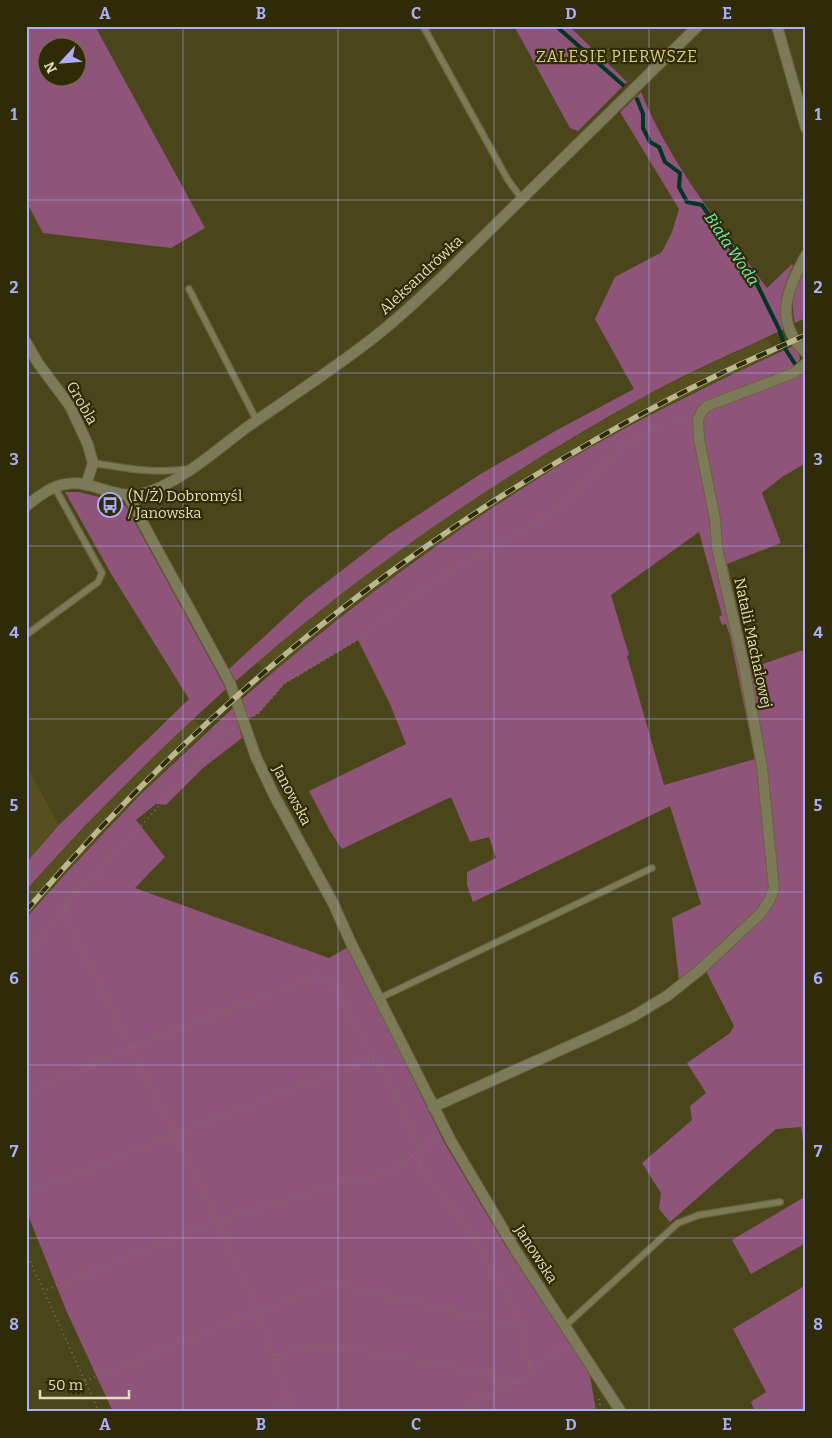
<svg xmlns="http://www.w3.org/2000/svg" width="832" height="1438" viewBox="0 0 832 1438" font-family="Bitter,serif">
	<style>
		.built { fill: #565020 }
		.green { fill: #8f5479; fill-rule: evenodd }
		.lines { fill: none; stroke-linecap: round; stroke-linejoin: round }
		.stream { stroke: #023523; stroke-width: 4 }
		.service-casing { stroke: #686439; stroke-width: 8 }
		.minor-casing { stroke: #686439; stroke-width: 12 }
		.path { stroke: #7c774e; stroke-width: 2; stroke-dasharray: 1 4; stroke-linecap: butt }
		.service { stroke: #7d7a5a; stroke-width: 5.5 }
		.minor { stroke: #7d7a5a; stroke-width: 10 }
		.rail-casing { stroke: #bbb78f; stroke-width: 5.5 }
		.rail { stroke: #2f2b07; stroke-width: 4; stroke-dasharray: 11; stroke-linecap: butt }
		.grid { fill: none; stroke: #adaffb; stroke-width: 1; stroke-opacity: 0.55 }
		.labels { text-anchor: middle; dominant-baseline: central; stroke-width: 4.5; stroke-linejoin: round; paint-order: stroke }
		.street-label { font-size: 15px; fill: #e2deb7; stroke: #2f2b07 }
		.poi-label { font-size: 15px; fill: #e2deb7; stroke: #2f2b07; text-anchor: start }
		.neighbourhood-label { font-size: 16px; letter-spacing: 1px; fill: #d8cf7d; stroke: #2f2b07 }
		.water-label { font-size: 16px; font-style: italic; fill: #70e9b4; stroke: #2f2b07 }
		.neatline { fill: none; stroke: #adaffb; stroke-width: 2 }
		.grid-label { font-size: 16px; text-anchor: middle; font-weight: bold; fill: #adaffb }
	</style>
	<rect width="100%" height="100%" fill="#4a451a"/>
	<path class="built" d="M 767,337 L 775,354 L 701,389 L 652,414 L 577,455 L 537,480 L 418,558 L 324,629 L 269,676 L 257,662 L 307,619 L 408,543 L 491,487 L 646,395 Z
		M 193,718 L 205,732 L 140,795 L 69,870 L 26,918 L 26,890 L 109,800 Z
		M 26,765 L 59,825 L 26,863 Z"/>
	<path class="green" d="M 26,26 L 95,26 L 205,228 L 171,248 L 43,233 L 26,201 ZM 48,48 L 78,48 L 78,78 L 48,78 Z
		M 514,26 L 569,26 L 627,82 L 578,131 L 570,128 Z
		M 641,92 C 670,164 721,226 767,288 L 792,264 L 793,266 C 781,292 779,300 784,329 C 738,351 690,371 645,396 C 499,477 361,570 236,681 L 229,669 L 306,598 L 389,534 L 479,475 L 557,430 L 634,389 L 595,319 L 615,277 L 662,252 L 672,232 L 679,209 L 620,112 Z
		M 806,269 L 806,318 L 795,323 C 790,301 794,289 806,269 Z
		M 793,346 L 799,354 L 800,359 L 793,370 L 700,407 L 711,520 L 711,540 L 732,627 L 759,768 L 771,889 L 757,912 L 716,950 L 679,981 L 672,918 L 701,904 L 670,806 L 473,902 L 467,885 L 467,872 L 496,858 L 489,837 L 470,842 L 451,797 L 342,849 L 330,831 L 309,791 L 406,744 L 390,704 L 358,640 L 284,684 L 259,713 L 248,719 L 242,699 C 323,628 407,564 497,505 C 524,488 550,470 577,455 C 647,415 720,380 793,346 ZM 699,532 L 722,615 L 719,617 L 722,625 L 726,624 L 730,636 L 755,759 L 664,785 L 627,656 L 629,655 L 611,595 Z
		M 806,371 L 806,463 L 782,477 L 762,493 L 781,543 L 727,564 L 751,668 L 806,649 L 806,1160 L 801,1127 L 776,1129 L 670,1222 L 659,1209 L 661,1193 L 642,1163 L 692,1120 L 690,1106 L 706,1093 L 687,1063 L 730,1033 L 734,1026 L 706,971 L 764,914 L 775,874 L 720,548 L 701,421 L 706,414 L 712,408 Z
		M 65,492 L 79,492 L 123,503 L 127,508 L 226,689 C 156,752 89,819 26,890 L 26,863 L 59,825 L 189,699 L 113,577 Z
		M 234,707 L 242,738 L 203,768 L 166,805 L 156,804 L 136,820 L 165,857 L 135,888 L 329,958 L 348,947 L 445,1144 L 505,1245 L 590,1375 L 596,1412 L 113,1412 L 66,1310 L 26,1210 L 26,918 L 69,870 L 140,795 Z
		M 806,1196 L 806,1243 L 751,1274 L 732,1240 Z
		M 806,1285 L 806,1412 L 755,1412 L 751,1402 L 766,1392 L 733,1329 Z"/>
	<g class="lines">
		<path class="stream" d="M 556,26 L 623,85
			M 637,99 L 643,114 L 643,128 L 650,142 L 659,147 L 665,162 L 680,173 L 679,187 L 687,202 L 702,205 L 732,249 L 753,276 L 779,329 L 786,350 L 795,364"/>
		<defs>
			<path id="service" d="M 423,26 L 508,180 L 522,199
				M 189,289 L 257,421
				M 93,463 C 125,468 156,474 188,469
				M 26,635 L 98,582 L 102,573 L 55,488
				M 378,999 L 652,868
				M 565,1326 L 678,1223 L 699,1215 L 780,1202"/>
			<path id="minor" d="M 777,26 L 806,128
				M 806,255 C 787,290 773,321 806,353
				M 26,342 L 38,363 L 70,406 L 88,445 L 93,463 L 86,485
				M 128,496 L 230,683 L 256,757 L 274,795 L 333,903 L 351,943 L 451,1141 L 516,1251 L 621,1412
				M 26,506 C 38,497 51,486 66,484 C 96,479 117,504 151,491 C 186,478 216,450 246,428 C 291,396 339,366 382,331 C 402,315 421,297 439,280 L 698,26
				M 433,1107 L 594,1035 L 632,1017 L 667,996 L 701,969 L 761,913 L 769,901 L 774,889 L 762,767 L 744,666 L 717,548 L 715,519 L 699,439 L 698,420 L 702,411 L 707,406 L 794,373 L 806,363"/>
		</defs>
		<use href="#service" class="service-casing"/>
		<use href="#minor" class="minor-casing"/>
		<path class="path" d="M 254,716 L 259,713 L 284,684 L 358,640 L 427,585 L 553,513 L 622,448 L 648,433 L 688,415
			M 66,906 L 73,934 L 218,1221 L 257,1312 L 294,1412
			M 26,957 L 66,906 L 71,898 L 121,848 L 159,806 L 194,771 L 204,754 L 217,738 L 235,727
			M 26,1095 L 131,1047 L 318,976 L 332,982 L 375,1060
			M 437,1136 L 418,1150 L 420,1168 L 461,1218 L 501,1284 L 522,1327 L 531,1375
			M 28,1193 L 173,1135 L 366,1061 L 375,1060 C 392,1081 408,1123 418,1150 L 406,1162 L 386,1174 L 352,1180 L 218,1221 L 44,1291
			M 26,1252 L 99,1412
			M 274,1355 L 325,1344 L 482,1373 L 516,1383 C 534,1373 549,1357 565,1344
			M 85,1381 L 330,1283 L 522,1327
			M 599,1399 L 601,1412
			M 262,1412 L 289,1401
			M 463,1412 L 480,1397 L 516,1383"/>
		<use href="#service" class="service"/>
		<use href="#minor" class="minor"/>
		<defs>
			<path id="rail" d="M 26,911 C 174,738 349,587 544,470 C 607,432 672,396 739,365 C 761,355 784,345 806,335"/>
		</defs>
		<use href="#rail" class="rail-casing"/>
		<use href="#rail" class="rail"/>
	</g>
	<path class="grid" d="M 183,26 L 183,1412M 338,26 L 338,1412M 494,26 L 494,1412M 649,26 L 649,1412M 26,200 L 806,200M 26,373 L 806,373M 26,546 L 806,546M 26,719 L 806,719M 26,892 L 806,892M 26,1065 L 806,1065M 26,1238 L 806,1238"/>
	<defs>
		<symbol id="bus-ring" viewBox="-11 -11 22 22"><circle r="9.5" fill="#2f2b07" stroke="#adaffb" stroke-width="1.5"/><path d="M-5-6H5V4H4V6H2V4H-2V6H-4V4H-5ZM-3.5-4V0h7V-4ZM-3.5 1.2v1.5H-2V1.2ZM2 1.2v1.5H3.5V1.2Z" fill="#adaffb"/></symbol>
	</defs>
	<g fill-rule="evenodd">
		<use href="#bus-ring" x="96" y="491" width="28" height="28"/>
	</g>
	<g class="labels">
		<g class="street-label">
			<text transform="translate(421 275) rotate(-43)">Aleksandrówka</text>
			<text transform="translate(82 403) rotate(60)">Grobla</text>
			<text transform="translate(753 643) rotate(78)">Natalii Machałowej</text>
			<text transform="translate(292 795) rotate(62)">Janowska</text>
			<text transform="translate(536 1254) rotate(57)">Janowska</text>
		</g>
		<g class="poi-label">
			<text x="128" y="496">(N/Ż) Dobromyśl<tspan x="128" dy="17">/ Janowska</tspan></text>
		</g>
		<g class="neighbourhood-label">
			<text x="617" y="56">ZALESIE PIERWSZE</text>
		</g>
		<g class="water-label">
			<text transform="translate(732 249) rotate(56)">Biała Woda</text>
		</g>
	</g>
	<rect width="832" height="1438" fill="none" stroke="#2f2b07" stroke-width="55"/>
	<g transform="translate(62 62) rotate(244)"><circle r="24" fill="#2f2b07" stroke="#77734d"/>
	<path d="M0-4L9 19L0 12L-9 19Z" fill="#adaffb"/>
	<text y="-8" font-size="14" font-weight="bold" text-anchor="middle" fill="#e2deb7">N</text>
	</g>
	<path d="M40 1390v8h89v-8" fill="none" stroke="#e2deb7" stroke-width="2.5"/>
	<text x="48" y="1390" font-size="15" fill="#e2deb7" stroke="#2f2b07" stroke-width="4" paint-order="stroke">50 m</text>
	<rect x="28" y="28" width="776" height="1382" class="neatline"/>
	<g class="grid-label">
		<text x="105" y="19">A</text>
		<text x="261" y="19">B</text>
		<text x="416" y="19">C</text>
		<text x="571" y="19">D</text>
		<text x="727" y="19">E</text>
		<text x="14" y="120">1</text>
		<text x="818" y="120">1</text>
		<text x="14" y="293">2</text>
		<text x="818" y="293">2</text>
		<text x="14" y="465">3</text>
		<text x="818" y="465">3</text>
		<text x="14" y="638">4</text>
		<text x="818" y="638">4</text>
		<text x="14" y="811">5</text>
		<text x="818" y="811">5</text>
		<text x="14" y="984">6</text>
		<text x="818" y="984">6</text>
		<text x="14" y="1157">7</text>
		<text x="818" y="1157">7</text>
		<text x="14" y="1330">8</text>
		<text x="818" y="1330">8</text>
		<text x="105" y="1430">A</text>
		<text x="261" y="1430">B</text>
		<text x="416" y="1430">C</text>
		<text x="571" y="1430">D</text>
		<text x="727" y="1430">E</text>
	</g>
</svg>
